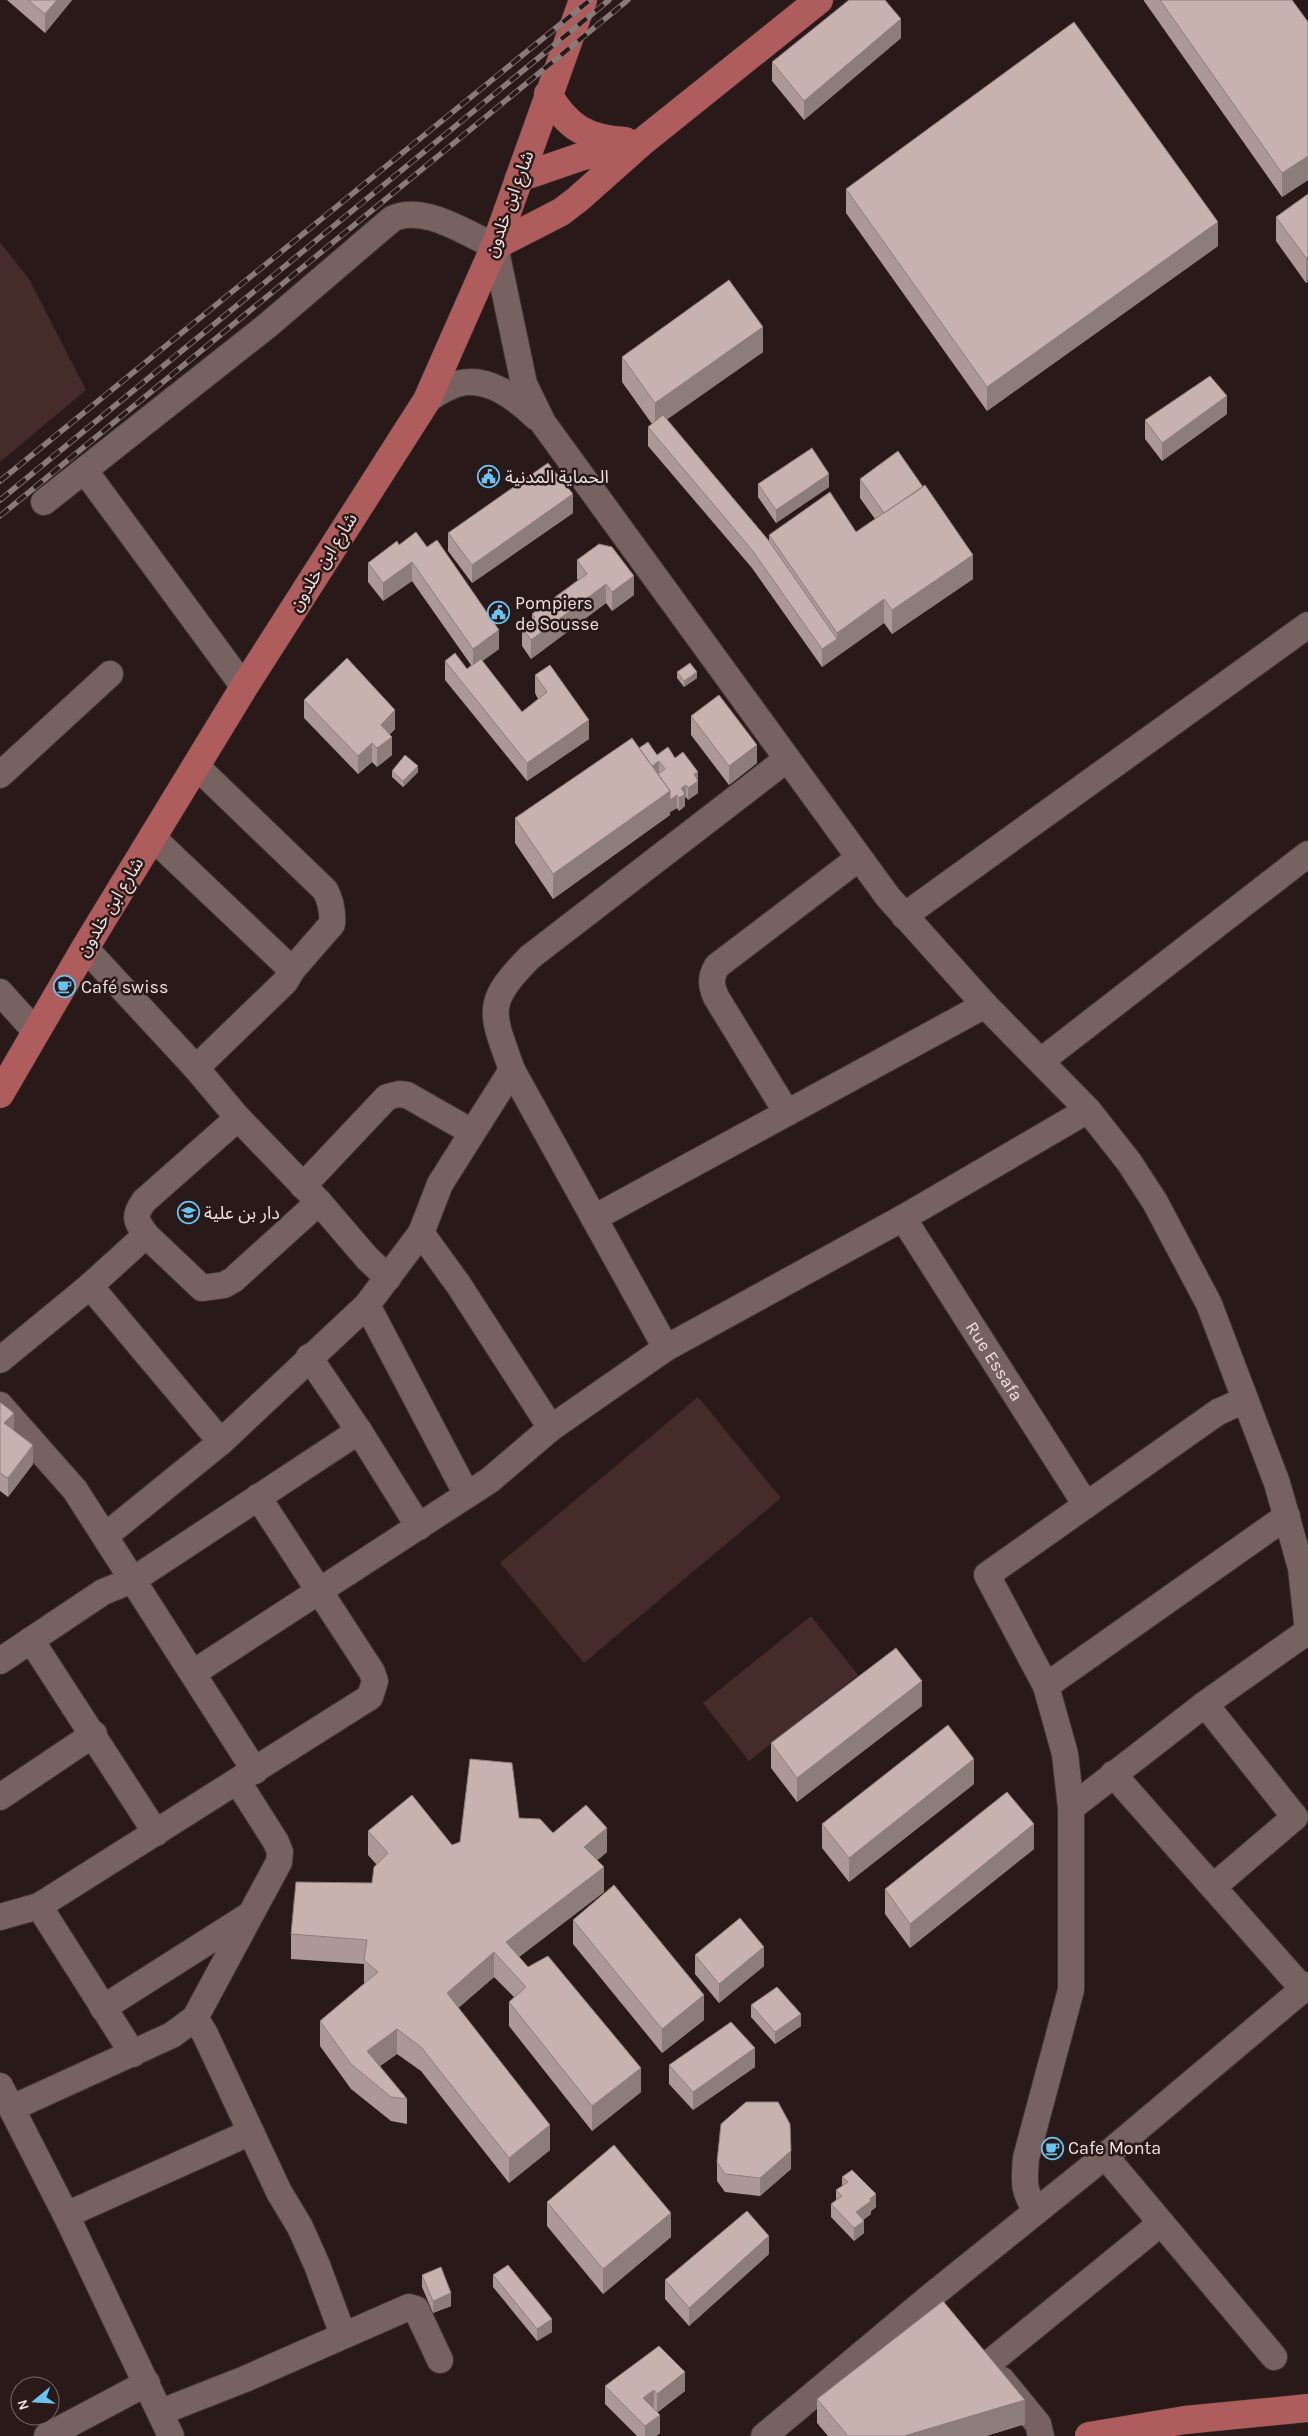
<svg xmlns="http://www.w3.org/2000/svg" width="1308" height="2436" viewBox="0 0 1308 2436" font-family="Karla,'Noto Sans Arabic',sans-serif">
	<style>
		.green { fill: #452b2a }
		.lines { fill: none; stroke-linecap: round; stroke-linejoin: round }
		.minor-casing { stroke: #423535; stroke-width: 28 }
		.major-casing { stroke: #423535; stroke-width: 29 }
		.minor { stroke: #766261; stroke-width: 26 }
		.major { stroke: #ae5d5c; stroke-width: 28 }
		.rail-casing { stroke: #887a79; stroke-width: 5.5 }
		.rail { stroke: #291918; stroke-width: 4; stroke-dasharray: 11; stroke-linecap: butt }
		.wall { fill: #ac9997 }
		.shaded-wall { fill: #8c7d7b }
		.building { fill: #c8b2b0; stroke: #8c7d7b }
		.labels { text-anchor: middle; dominant-baseline: central; stroke-width: 5; stroke-linejoin: round; paint-order: stroke }
		.street-label { font-size: 18px; fill: #eee3e2; stroke: #291918 }
		.poi-label { font-size: 18px; fill: #eee3e2; stroke: #291918; text-anchor: start }
	</style>
	<rect width="100%" height="100%" fill="#291918"/>
	<path class="green" d="M 0,242 L 29,279 L 86,390 L 0,462 Z
		M 698,1397 L 781,1498 L 584,1663 L 500,1563 Z
		M 811,1616 L 858,1675 L 749,1761 L 703,1703 Z"/>
	<g class="lines">
		<defs>
			<g id="minor">
				<path d="M 427,400 C 436,394 446,387 457,384 C 487,375 516,398 536,417"/>
				<path d="M 85,471 L 244,687"/>
				<path d="M 44,502 L 268,325 L 392,219 C 424,204 465,233 495,246 L 524,384 L 543,423 L 888,897 L 985,1005 L 1088,1110 L 1129,1162 L 1155,1202 L 1209,1304 L 1277,1483 L 1301,1568 L 1308,1631"/>
				<path d="M 196,766 L 325,890 C 331,901 333,912 332,924 L 292,970"/>
				<path d="M 0,775 L 110,674"/>
				<path d="M 152,837 L 292,970 L 285,982 L 196,1068"/>
				<path d="M 904,916 L 1308,625"/>
				<path d="M 85,948 L 196,1068 L 238,1118 L 319,1202 L 367,1258 L 388,1278"/>
				<path d="M 0,992 L 36,1032"/>
				<path d="M 1041,1061 L 1308,854"/>
				<path d="M 787,1113 L 716,997 C 711,985 710,978 717,966 L 859,858"/>
				<path d="M 303,1186 L 387,1097 L 399,1094 L 407,1095 L 472,1132"/>
				<path d="M 594,1218 L 985,1005"/>
				<path id="s1" d="M 903,1218 L 1086,1505"/>
				<path d="M 146,1235 L 202,1288 L 224,1285 L 233,1280 L 319,1202"/>
				<path d="M 90,1286 L 221,1442"/>
				<path d="M 367,1305 L 467,1495"/>
				<path d="M 666,1348 L 512,1070 C 491,1011 484,1004 530,957 L 787,759"/>
				<path d="M 309,1357 L 359,1431 L 419,1527"/>
				<path d="M 0,1360 L 90,1286 L 146,1235 C 136,1220 133,1217 144,1201 L 238,1118"/>
				<path d="M 0,1405 L 75,1490 L 255,1771"/>
				<path d="M 551,1428 L 666,1348 L 903,1218 L 1088,1110"/>
				<path d="M 105,1536 L 221,1442 L 367,1305 L 421,1233 L 440,1184 L 512,1070"/>
				<path d="M 31,1640 L 156,1833"/>
				<path d="M 0,1661 L 103,1592 L 133,1580 L 359,1431"/>
				<path d="M 193,1673 L 490,1480 L 551,1428 L 458,1284 L 421,1233"/>
				<path d="M 1046,1686 L 1287,1516"/>
				<path d="M 1205,1704 L 1295,1817 L 1213,1887"/>
				<path d="M 1113,1774 L 1303,1989"/>
				<path d="M 0,1797 L 94,1734"/>
				<path d="M 1071,1808 L 1205,1704 L 1308,1631"/>
				<path d="M 39,1906 L 133,2054"/>
				<path d="M 0,1917 L 39,1906 L 370,1697 L 375,1681 L 372,1672 L 258,1497"/>
				<path d="M 103,2008 L 248,1916"/>
				<path d="M 195,2018 L 205,2034 L 279,2192 L 300,2227 L 317,2265 L 343,2335"/>
				<path d="M 0,2086 L 66,2215 L 171,2436"/>
				<path d="M 12,2108 L 172,2035 L 195,2018 L 279,1862 L 280,1852 L 276,1842 L 238,1782"/>
				<path d="M 1105,2156 L 1274,2357"/>
				<path d="M 1036,2211 C 1023,2190 1024,2183 1026,2158 L 1071,1990 L 1071,1808 L 1065,1754 L 1046,1686 L 987,1575 L 1218,1412 L 1245,1400"/>
				<path d="M 66,2215 L 251,2132"/>
				<path d="M 988,2364 L 1161,2223"/>
				<path d="M 1002,2380 L 1038,2424 L 1041,2436"/>
				<path d="M 161,2412 L 245,2379 L 409,2307 L 416,2309 L 440,2360"/>
				<path d="M 47,2436 L 147,2383"/>
				<path d="M 764,2436 L 930,2297 L 1105,2156 L 1308,1985"/>
			</g>
			<path id="major" d="M 548,94 C 567,127 587,139 625,141
				M 519,178 L 580,157 L 638,143
				M 495,246 L 561,212 L 578,199 L 642,142 L 819,0
				M 0,1094 L 85,948 L 244,687 L 427,400 L 495,246 L 583,0
				M 1089,2436 L 1185,2420 L 1308,2408"/>
		</defs>
		<use href="#minor" class="minor-casing"/>
		<use href="#major" class="major-casing"/>
		<use href="#minor" class="minor"/>
		<use href="#major" class="major"/>
		<defs>
			<path id="rail" d="M 0,481 L 590,0
				M 0,500 L 609,0
				M 0,516 L 628,0"/>
		</defs>
		<use href="#rail" class="rail-casing"/>
		<use href="#rail" class="rail"/>
	</g>
	<path class="wall" d="M 7,0 L 72,0 L 45,33 Z
		M 1144,0 L 1292,0 L 1308,22 L 1308,180 L 1282,197 L 1144,1 Z
		M 901,38 L 804,120 L 772,81 L 772,62 Z
		M 846,189 L 1218,246 L 987,411 L 846,213 Z
		M 1308,194 L 1308,281 L 1306,283 L 1276,241 L 1276,217 Z
		M 763,352 L 667,419 L 769,541 L 769,535 L 856,532 L 875,519 L 860,498 L 860,479 L 973,579 L 892,634 L 884,623 L 822,667 L 752,568 L 648,446 L 648,427 L 652,424 L 622,382 L 622,357 Z
		M 1227,414 L 1162,461 L 1145,439 L 1145,420 Z
		M 758,484 L 829,487 L 776,523 L 758,497 Z
		M 573,513 L 472,583 L 448,551 L 448,533 Z
		M 399,545 L 499,649 L 482,661 L 522,712 L 538,699 L 535,693 L 535,675 L 589,739 L 527,781 L 445,680 L 445,661 L 467,669 L 471,665 L 412,581 L 383,601 L 368,582 L 368,563 Z
		M 577,560 L 634,595 L 612,611 L 606,603 L 531,659 L 522,646 L 522,627 L 532,619 L 532,614 L 578,580 L 577,579 Z
		M 677,672 L 697,678 L 684,687 L 677,678 Z
		M 304,700 L 395,729 L 390,734 L 392,755 L 377,767 L 372,762 L 358,774 L 304,718 Z
		M 691,716 L 757,763 L 729,785 L 691,735 Z
		M 639,748 L 657,755 L 675,758 L 698,779 L 698,793 L 688,800 L 686,797 L 685,798 L 685,806 L 679,811 L 677,808 L 670,812 L 670,815 L 553,899 L 515,843 L 515,818 Z
		M 392,771 L 418,772 L 403,787 L 392,777 Z
		M 0,1402 L 14,1431 L 33,1464 L 8,1497 L 0,1491 Z
		M 922,1706 L 797,1802 L 771,1768 L 771,1743 Z
		M 974,1784 L 849,1882 L 822,1848 L 822,1824 Z
		M 519,1818 L 553,1833 L 607,1852 L 597,1860 L 604,1892 L 519,1957 L 641,2092 L 592,2131 L 509,2026 L 509,2002 L 514,1997 L 494,1977 L 458,2008 L 550,2150 L 509,2183 L 421,2071 L 397,2054 L 380,2066 L 407,2099 L 407,2124 L 391,2121 L 351,2089 L 320,2046 L 320,2021 L 364,1984 L 364,1964 L 291,1959 L 291,1934 L 372,1883 L 376,1864 L 368,1855 L 368,1831 L 452,1845 Z
		M 1034,1849 L 910,1948 L 885,1914 L 885,1889 Z
		M 573,1920 L 704,2020 L 662,2053 L 573,1944 Z
		M 695,1955 L 764,1966 L 719,2003 L 695,1974 Z
		M 751,2005 L 801,2026 L 775,2044 L 751,2017 Z
		M 669,2065 L 755,2067 L 693,2110 L 669,2084 Z
		M 717,2162 L 791,2169 L 760,2196 L 725,2192 L 717,2181 Z
		M 842,2177 L 876,2207 L 871,2211 L 871,2214 L 863,2220 L 864,2233 L 854,2241 L 831,2217 L 831,2204 L 836,2200 L 836,2190 L 842,2186 Z
		M 547,2202 L 671,2237 L 603,2294 L 547,2226 Z
		M 769,2254 L 689,2326 L 665,2299 L 665,2280 Z
		M 422,2275 L 451,2306 L 433,2313 L 422,2287 Z
		M 493,2275 L 552,2332 L 537,2341 L 493,2287 Z
		M 605,2386 L 685,2391 L 658,2412 L 660,2433 L 656,2436 L 637,2436 L 605,2404 Z
		M 817,2399 L 1025,2424 L 986,2436 L 828,2436 L 817,2423 Z"/>
	<path class="shaded-wall" d="M 57,0 L 72,0 L 45,33 L 45,14 Z
		M 901,19 L 901,38 L 804,120 L 804,101 Z
		M 1308,156 L 1308,180 L 1282,197 L 1282,173 Z
		M 1218,222 L 1218,246 L 987,411 L 987,387 Z
		M 1308,257 L 1308,281 L 1306,283 L 1306,258 Z
		M 763,327 L 763,352 L 655,428 L 655,403 Z
		M 1227,396 L 1227,414 L 1162,461 L 1162,443 Z
		M 829,474 L 829,487 L 776,523 L 776,510 Z
		M 573,494 L 573,513 L 472,583 L 472,565 Z
		M 973,555 L 973,579 L 892,634 L 892,610 Z
		M 412,562 L 412,581 L 383,601 L 383,583 Z
		M 634,576 L 634,595 L 612,611 L 612,592 Z
		M 606,584 L 606,603 L 531,659 L 531,640 Z
		M 884,599 L 884,623 L 822,667 L 822,649 L 837,639 L 837,633 Z
		M 499,630 L 499,649 L 473,668 L 473,649 Z
		M 697,672 L 697,678 L 684,687 L 684,681 Z
		M 395,710 L 395,729 L 381,743 L 381,725 Z
		M 589,720 L 589,739 L 527,781 L 527,763 Z
		M 392,737 L 392,755 L 377,767 L 377,748 Z
		M 372,743 L 372,762 L 358,774 L 358,756 Z
		M 757,745 L 757,763 L 729,785 L 729,766 Z
		M 659,761 L 659,774 L 651,780 L 651,767 Z
		M 418,766 L 418,772 L 403,787 L 403,781 Z
		M 698,772 L 698,793 L 688,800 L 688,788 L 694,774 Z
		M 686,785 L 686,797 L 685,798 L 685,806 L 679,811 L 679,798 L 681,788 Z
		M 670,791 L 677,795 L 677,808 L 670,812 L 670,815 L 553,899 L 553,874 Z
		M 14,1413 L 14,1431 L 4,1423 Z
		M 33,1445 L 33,1464 L 8,1497 L 8,1478 Z
		M 922,1681 L 922,1706 L 797,1802 L 797,1778 Z
		M 974,1759 L 974,1784 L 849,1882 L 849,1858 Z
		M 1034,1824 L 1034,1849 L 910,1948 L 910,1924 Z
		M 607,1828 L 607,1852 L 584,1872 L 584,1847 Z
		M 604,1867 L 604,1892 L 507,1966 L 506,1942 Z
		M 764,1947 L 764,1966 L 719,2003 L 719,1984 Z
		M 494,1952 L 494,1977 L 447,2018 L 447,1993 Z
		M 704,1995 L 704,2020 L 662,2053 L 662,2029 Z
		M 801,2014 L 801,2026 L 775,2044 L 775,2032 Z
		M 397,2029 L 397,2054 L 367,2075 L 367,2051 Z
		M 755,2048 L 755,2067 L 693,2110 L 693,2092 Z
		M 641,2068 L 641,2092 L 592,2131 L 592,2106 Z
		M 550,2125 L 550,2150 L 509,2183 L 509,2158 Z
		M 791,2151 L 791,2169 L 760,2196 L 760,2178 Z
		M 876,2194 L 876,2207 L 871,2211 L 871,2214 L 856,2225 L 856,2212 L 870,2199 Z
		M 671,2213 L 671,2237 L 603,2294 L 603,2269 Z
		M 864,2221 L 864,2233 L 854,2241 L 854,2228 Z
		M 769,2236 L 769,2254 L 689,2326 L 689,2308 Z
		M 451,2293 L 451,2306 L 433,2313 L 433,2301 Z
		M 552,2319 L 552,2332 L 537,2341 L 537,2329 Z
		M 685,2372 L 685,2391 L 657,2412 L 657,2394 Z
		M 654,2390 L 654,2409 L 643,2398 Z
		M 1025,2400 L 1025,2424 L 986,2436 L 904,2436 Z
		M 660,2415 L 660,2433 L 656,2436 L 645,2436 L 645,2426 Z"/>
	<path class="building" d="M 28,0 L 57,0 L 45,14 Z
		M 849,0 L 885,0 L 901,19 L 804,101 L 772,62 Z
		M 1160,0 L 1292,0 L 1308,22 L 1308,156 L 1282,173 Z
		M 1074,22 L 1218,222 L 987,387 L 846,189 Z
		M 1308,194 L 1308,257 L 1306,258 L 1276,217 Z
		M 729,280 L 763,327 L 655,403 L 622,357 Z
		M 1210,376 L 1227,396 L 1162,443 L 1145,420 Z
		M 663,415 L 769,541 L 837,639 L 822,649 L 752,550 L 648,427 Z
		M 812,448 L 829,474 L 776,510 L 758,484 Z
		M 898,451 L 923,487 L 884,513 L 860,479 Z
		M 548,463 L 573,494 L 472,565 L 448,533 Z
		M 925,485 L 973,555 L 892,610 L 884,599 L 837,633 L 769,535 L 830,492 L 856,532 Z
		M 416,532 L 427,547 L 437,540 L 499,630 L 473,649 L 412,562 L 383,583 L 368,563 L 397,541 L 399,545 Z
		M 599,544 L 612,547 L 634,576 L 612,592 L 606,584 L 531,640 L 522,627 L 535,617 L 532,614 L 587,574 L 577,560 Z
		M 455,653 L 467,669 L 481,659 L 522,712 L 547,692 L 535,675 L 550,665 L 589,720 L 527,763 L 445,661 Z
		M 347,658 L 395,710 L 381,725 L 392,737 L 377,748 L 372,743 L 358,756 L 304,700 Z
		M 690,663 L 697,672 L 684,681 L 677,672 Z
		M 719,695 L 757,745 L 729,766 L 691,716 Z
		M 632,738 L 670,791 L 553,874 L 515,818 Z
		M 648,742 L 657,755 L 668,747 L 675,758 L 683,752 L 698,772 L 694,774 L 698,781 L 688,788 L 686,785 L 681,788 L 685,794 L 679,798 L 677,795 L 670,800 L 670,791 L 658,774 L 665,769 L 659,761 L 652,766 L 639,748 Z
		M 405,755 L 418,766 L 403,781 L 392,771 Z
		M 0,1402 L 14,1413 L 4,1423 L 33,1445 L 8,1478 L 0,1473 Z
		M 896,1648 L 922,1681 L 797,1778 L 771,1743 Z
		M 948,1725 L 974,1759 L 849,1858 L 822,1824 Z
		M 470,1759 L 512,1763 L 519,1818 L 540,1819 L 553,1833 L 586,1805 L 607,1828 L 584,1847 L 604,1867 L 506,1942 L 528,1967 L 548,1956 L 641,2068 L 592,2106 L 509,2002 L 526,1987 L 494,1952 L 447,1993 L 550,2125 L 509,2158 L 421,2047 L 397,2029 L 367,2051 L 407,2099 L 391,2097 L 351,2064 L 320,2021 L 378,1972 L 364,1960 L 367,1940 L 291,1934 L 296,1882 L 372,1883 L 374,1867 L 388,1853 L 368,1831 L 412,1795 L 452,1845 L 460,1842 Z
		M 1007,1792 L 1034,1824 L 910,1924 L 885,1889 Z
		M 614,1885 L 704,1995 L 662,2029 L 573,1920 Z
		M 740,1918 L 764,1947 L 719,1984 L 695,1955 Z
		M 777,1987 L 801,2014 L 775,2032 L 751,2005 Z
		M 731,2022 L 755,2048 L 693,2092 L 669,2065 Z
		M 746,2102 L 778,2102 L 790,2124 L 791,2151 L 760,2178 L 725,2174 L 717,2162 L 721,2124 Z
		M 614,2145 L 671,2213 L 603,2269 L 547,2202 Z
		M 852,2170 L 876,2194 L 870,2199 L 871,2201 L 856,2212 L 864,2221 L 854,2228 L 831,2204 L 842,2196 L 836,2190 L 848,2182 L 842,2177 Z
		M 747,2211 L 769,2236 L 689,2308 L 665,2280 Z
		M 508,2265 L 552,2319 L 537,2329 L 493,2275 Z
		M 441,2267 L 451,2293 L 433,2301 L 422,2275 Z
		M 943,2301 L 1025,2400 L 904,2436 L 848,2436 L 817,2399 Z
		M 659,2346 L 685,2372 L 657,2394 L 654,2390 L 643,2398 L 660,2415 L 645,2426 L 605,2386 Z"/>
	<defs>
		<symbol id="civic-ring" viewBox="-11 -11 22 22"><circle r="9.5" fill="#291918" stroke="#6ac3f1" stroke-width="1.5"/><path d="M-.6-6.5H3V-4.5H.6V-3L4-1V1h2V6H-6V1h2V-1L-.6-3ZM-1.2 2.5V6h2.4V2.5Z" fill="#6ac3f1"/></symbol>
		<symbol id="cafe-ring" viewBox="-11 -11 22 22"><circle r="9.5" fill="#291918" stroke="#6ac3f1" stroke-width="1.5"/><path d="M-5.5-4.5H6V0H3Q3 3.5 0 3.5H-2.5Q-5.5 3.5-5.5 0ZM3-3.2v2h1.7v-2ZM-6 4.5H4V6H-6Z" fill="#6ac3f1"/></symbol>
		<symbol id="school-ring" viewBox="-11 -11 22 22"><circle r="9.5" fill="#291918" stroke="#6ac3f1" stroke-width="1.5"/><path d="M0-5L7-2L0 1L-7-2ZM-4 1L0 2.5L4 1V4Q0 6-4 4Z" fill="#6ac3f1"/></symbol>
	</defs>
	<g fill-rule="evenodd">
		<use href="#civic-ring" x="476" y="464" width="25" height="25"/>
		<use href="#civic-ring" x="486" y="600" width="25" height="25"/>
		<use href="#cafe-ring" x="52" y="974" width="25" height="25"/>
		<use href="#school-ring" x="176" y="1200" width="25" height="25"/>
		<use href="#cafe-ring" x="1040" y="2136" width="25" height="25"/>
	</g>
	<g class="labels">
		<g class="street-label">
			<text transform="translate(509 204) rotate(-70)">شارع ابن خلدون</text>
			<text transform="translate(323 562) rotate(-58)">شارع ابن خلدون</text>
			<text transform="translate(110 907) rotate(-59)">شارع ابن خلدون</text>
			<text stroke="none"><textPath href="#s1" startOffset="170">Rue Essafa</textPath></text>
		</g>
		<g class="poi-label">
			<text x="505" y="477">الحماية المدنية</text>
			<text x="515" y="603">Pompiers<tspan x="515" dy="21">de Sousse</tspan></text>
			<text x="81" y="987">Café swiss</text>
			<text x="204" y="1213">دار بن علية</text>
			<text x="1068" y="2148">Cafe Monta</text>
		</g>
	</g>
	<g transform="translate(35 2401) rotate(252)"><circle r="24" fill="#291918" stroke="#786a69"/>
	<path d="M0-4L9 19L0 12L-9 19Z" fill="#6ac3f1"/>
	<text y="-8" font-size="14" font-weight="bold" text-anchor="middle" fill="#eee3e2">N</text>
	</g>
</svg>
